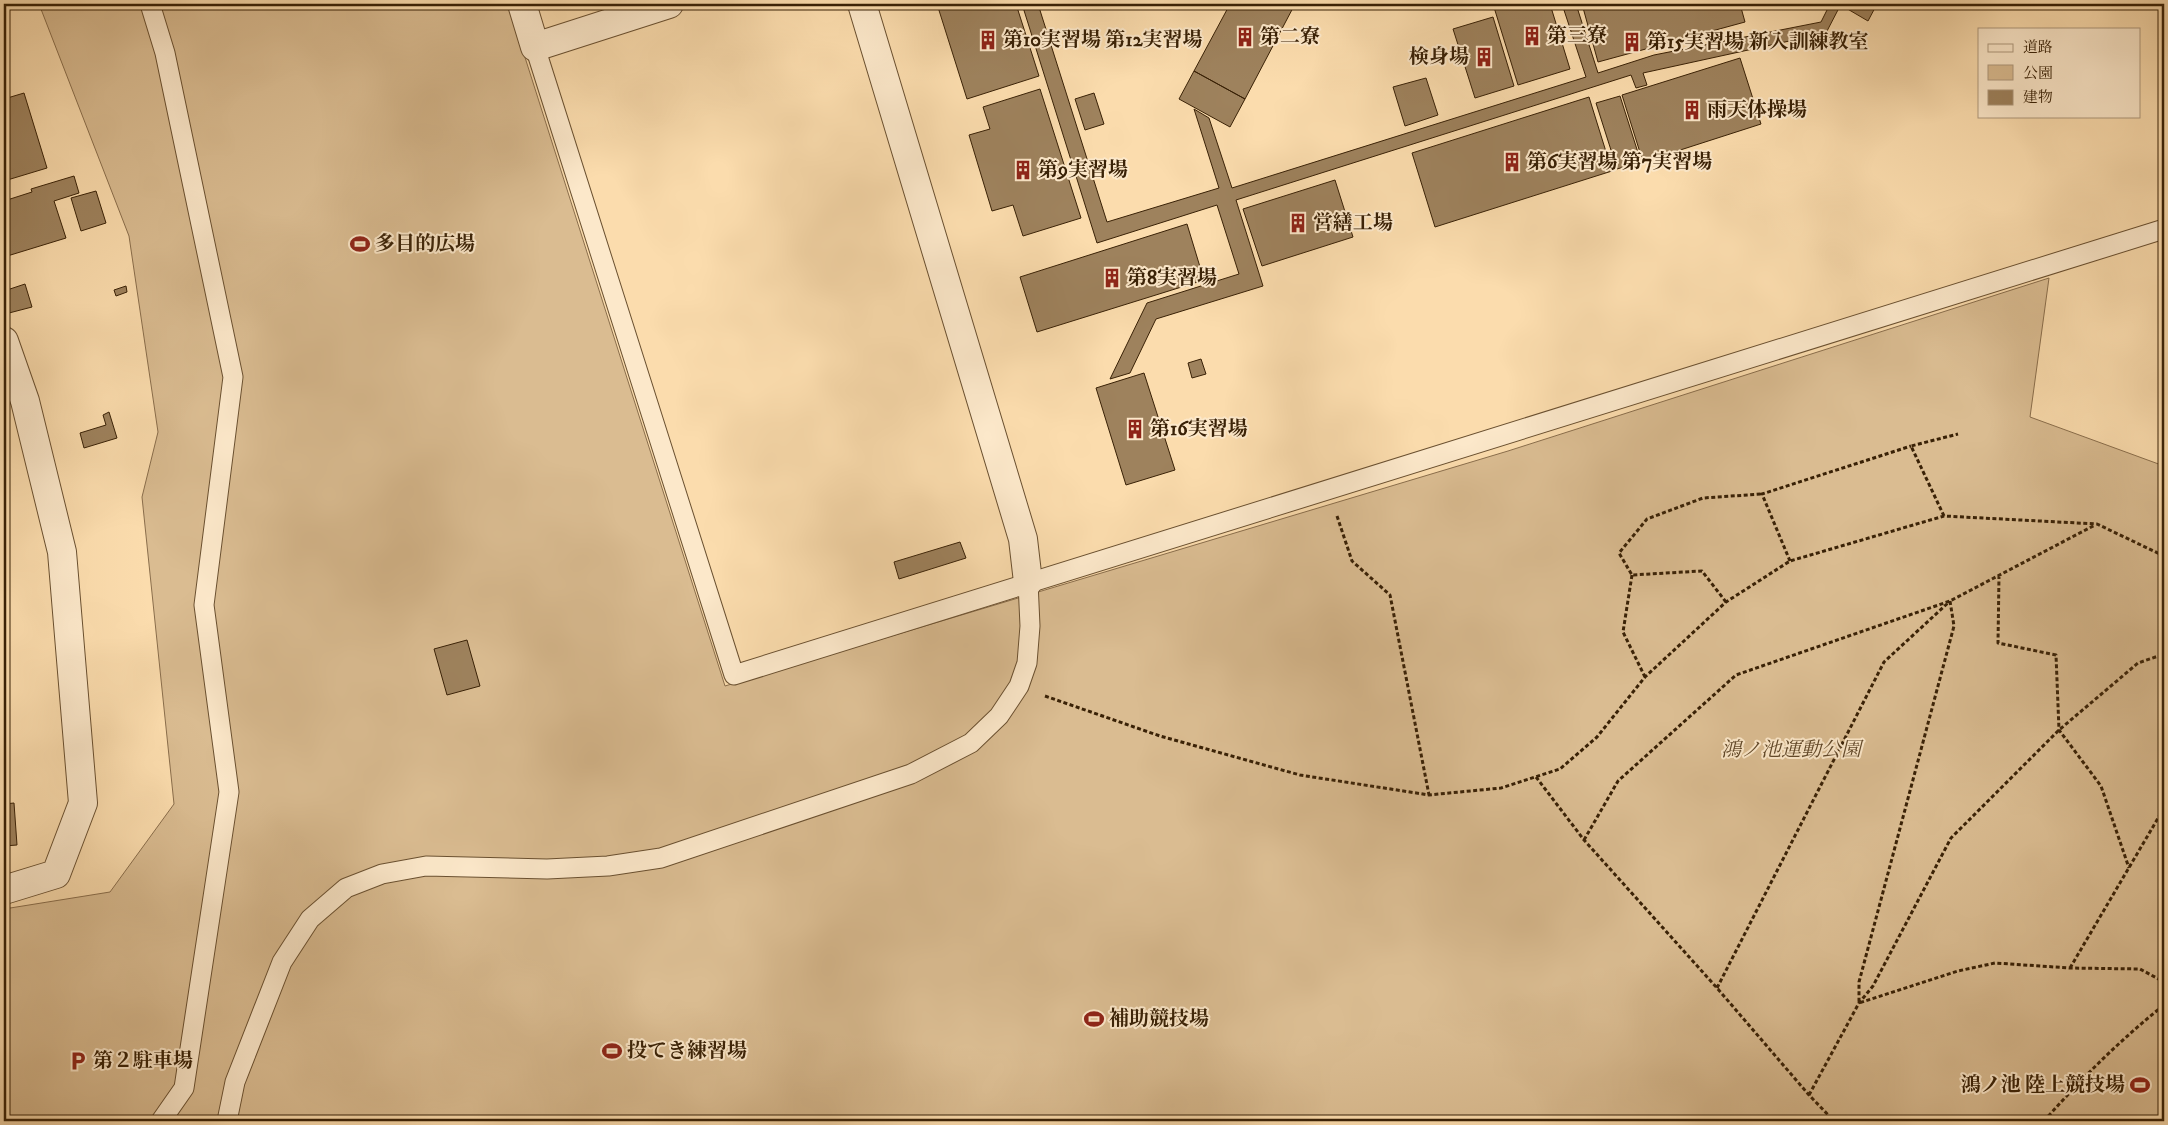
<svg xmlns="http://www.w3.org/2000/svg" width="2168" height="1125" viewBox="0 0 2168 1125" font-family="'IM FELL DW Pica','Noto Serif JP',serif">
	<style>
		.green { fill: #dabc91; stroke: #8a6e4c }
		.building { fill: #9e825d; stroke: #392106 }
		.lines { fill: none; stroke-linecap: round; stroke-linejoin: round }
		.service-casing { stroke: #6a5030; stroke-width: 21 }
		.minor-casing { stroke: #6a5030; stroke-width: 30 }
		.path { stroke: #392106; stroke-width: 3; stroke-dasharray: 4 2.5; stroke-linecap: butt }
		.service { stroke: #fce8ca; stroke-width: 19 }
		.minor { stroke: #fce8ca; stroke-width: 28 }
		.labels { text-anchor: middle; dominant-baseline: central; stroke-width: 4; stroke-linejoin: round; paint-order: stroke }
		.poi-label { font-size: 20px; font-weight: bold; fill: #392106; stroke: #fce8ca; text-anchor: start }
		.park-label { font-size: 20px; font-style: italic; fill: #614829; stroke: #fce8ca }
	</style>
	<rect width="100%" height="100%" fill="#fbdcad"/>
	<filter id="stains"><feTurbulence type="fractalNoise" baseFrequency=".004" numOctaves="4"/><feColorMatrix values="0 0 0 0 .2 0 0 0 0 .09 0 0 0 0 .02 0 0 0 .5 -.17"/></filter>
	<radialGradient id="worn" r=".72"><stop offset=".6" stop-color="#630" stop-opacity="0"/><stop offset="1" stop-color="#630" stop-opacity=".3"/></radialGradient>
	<path class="green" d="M 39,4 L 508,4 L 725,686 L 1508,451 L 2049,278 L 2030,417 L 2164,466 L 2164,1121 L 4,1121 L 4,909 L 110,892 L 174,804 L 142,497 L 158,432 L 129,236 Z"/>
	<path class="building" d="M 937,4 L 1016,4 L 1039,76 L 967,99 Z
		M 1022,4 L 1038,4 L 1107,222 L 1219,188 L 1194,109 L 1209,118 L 1232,188 L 1586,77 L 1562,4 L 1576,4 L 1598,73 L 1654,55 L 1821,22 L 1830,4 L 1840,6 L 1826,33 L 1643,73 L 1647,85 L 1636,88 L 1631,75 L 1236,200 L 1263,286 L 1156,319 L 1130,373 L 1110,379 L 1147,303 L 1239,274 L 1217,205 L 1097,243 Z
		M 1230,4 L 1295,4 L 1245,99 L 1194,71 Z
		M 1493,4 L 1550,4 L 1570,69 L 1518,85 Z
		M 1582,4 L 1740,4 L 1745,22 L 1598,62 Z
		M 1839,4 L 1877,4 L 1868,21 Z
		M 1493,17 L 1514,86 L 1475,98 L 1453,29 Z
		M 1740,58 L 1761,124 L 1643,162 L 1622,95 Z
		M 1194,71 L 1245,99 L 1230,127 L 1179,99 Z
		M 1426,78 L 1438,115 L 1405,126 L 1393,87 Z
		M 1040,89 L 1081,218 L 1023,236 L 1013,205 L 992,211 L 969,135 L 990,129 L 983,107 Z
		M 24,93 L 47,168 L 4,181 L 4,99 Z
		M 1094,93 L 1104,124 L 1085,130 L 1075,99 Z
		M 1620,96 L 1641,162 L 1617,169 L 1596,103 Z
		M 1589,97 L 1612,171 L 1435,227 L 1412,153 Z
		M 74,176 L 79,193 L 54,201 L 66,238 L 4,257 L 4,201 L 32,192 L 31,189 Z
		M 1335,180 L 1353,237 L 1262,266 L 1243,209 Z
		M 96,191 L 106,223 L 81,231 L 71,198 Z
		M 1187,224 L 1204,280 L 1037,332 L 1020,277 Z
		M 25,284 L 32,307 L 9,313 L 4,291 Z
		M 126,286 L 127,292 L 116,296 L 114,290 Z
		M 1201,359 L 1206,374 L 1192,378 L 1188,363 Z
		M 1144,373 L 1175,470 L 1126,485 L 1096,388 Z
		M 109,412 L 117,438 L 84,448 L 80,433 L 106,425 L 103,415 Z
		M 960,542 L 966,558 L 899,579 L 894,562 Z
		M 467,640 L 480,686 L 447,695 L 434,649 Z
		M 14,803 L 17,845 L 4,846 L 4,804 Z"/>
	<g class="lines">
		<defs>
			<path id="service" d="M 150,4 L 165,53 L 233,377 L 204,605 L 229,792 L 184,1088 L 161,1121
				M 535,47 L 734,675 L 2164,229
				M 227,1121 L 235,1082 L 282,962 L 310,919 L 346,888 L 382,874 L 426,866 L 547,869 L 608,866 L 661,858 L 911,774 L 971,743 L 999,716 L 1019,686 L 1027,663 L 1030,626 L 1028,582"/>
			<path id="minor" d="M 522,4 L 535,47 L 669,4
				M 862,4 L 1023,539 L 1028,582
				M 4,341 L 25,401 L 62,552 L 83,803 L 56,874 L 4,890"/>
		</defs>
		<use href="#service" class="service-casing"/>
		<use href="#minor" class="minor-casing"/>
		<path class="path" d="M 1337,516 L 1352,561 L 1390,595 L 1429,795
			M 1944,516 L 1911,446 L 1958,434
			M 1790,561 L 1762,494 L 1911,446
			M 1632,575 L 1623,632 L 1645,677
			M 1999,575 L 1998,643 L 2056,655 L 2059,730 L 2101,786 L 2129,868
			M 1950,601 L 1954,626 L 1859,982 L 1859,1003 L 1958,971 L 1995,963 L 2070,968 L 2140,969 L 2164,982
			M 1726,602 L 1702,571 L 1632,575 L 1619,553 L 1647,519 L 1703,498 L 1762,494
			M 1045,696 L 1160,736 L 1300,775 L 1429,795 L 1501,788 L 1560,769 L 1597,737 L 1645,677 L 1726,602 L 1790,561 L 1944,516 L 2097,524 L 2164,556
			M 1536,777 L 1584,840 L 1717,988 L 1809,1095 L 1834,1121
			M 1584,840 L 1618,781 L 1736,675 L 1950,601 L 2095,525
			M 2070,968 L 2164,808
			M 1717,988 L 1884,662 L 1949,602
			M 1809,1095 L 1859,1003 L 1873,986 L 1951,838 L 2059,730 L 2138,663 L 2164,654
			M 2044,1121 C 2081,1079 2120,1040 2164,1005"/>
		<use href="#service" class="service"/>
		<use href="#minor" class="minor"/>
	</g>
	<defs>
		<symbol id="building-bare" viewBox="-9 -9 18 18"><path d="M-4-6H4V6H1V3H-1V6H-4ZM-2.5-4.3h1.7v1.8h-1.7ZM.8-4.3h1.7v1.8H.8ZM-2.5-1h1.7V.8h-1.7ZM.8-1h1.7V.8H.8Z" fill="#8f2418" stroke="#fce8ca" stroke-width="2.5" paint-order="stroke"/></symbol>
		<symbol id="stadium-bare" viewBox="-9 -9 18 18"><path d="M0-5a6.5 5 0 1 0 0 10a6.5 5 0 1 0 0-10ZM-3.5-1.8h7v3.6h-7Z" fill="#8f2418" stroke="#fce8ca" stroke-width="2.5" paint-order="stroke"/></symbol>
		<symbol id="parking-bare" viewBox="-9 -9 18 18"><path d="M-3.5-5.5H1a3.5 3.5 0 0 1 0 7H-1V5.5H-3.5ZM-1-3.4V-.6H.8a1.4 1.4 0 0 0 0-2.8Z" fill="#8f2418" stroke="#fce8ca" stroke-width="2.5" paint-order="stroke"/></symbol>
	</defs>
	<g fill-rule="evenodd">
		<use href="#building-bare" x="1518" y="22" width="28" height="28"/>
		<use href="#building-bare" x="1231" y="23" width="28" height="28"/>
		<use href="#building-bare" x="974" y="26" width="28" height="28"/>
		<use href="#building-bare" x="1618" y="28" width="28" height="28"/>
		<use href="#building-bare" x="1470" y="43" width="28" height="28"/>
		<use href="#building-bare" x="1678" y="96" width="28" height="28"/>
		<use href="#building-bare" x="1498" y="148" width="28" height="28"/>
		<use href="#building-bare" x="1009" y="156" width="28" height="28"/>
		<use href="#building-bare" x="1284" y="209" width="28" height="28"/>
		<use href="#stadium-bare" x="346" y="230" width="28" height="28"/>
		<use href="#building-bare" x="1098" y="264" width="28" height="28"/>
		<use href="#building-bare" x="1121" y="415" width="28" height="28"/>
		<use href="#stadium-bare" x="1080" y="1005" width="28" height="28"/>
		<use href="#stadium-bare" x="598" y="1037" width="28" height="28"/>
		<use href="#parking-bare" x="64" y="1047" width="28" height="28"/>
		<use href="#stadium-bare" x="2126" y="1071" width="28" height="28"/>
	</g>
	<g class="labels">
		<g class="poi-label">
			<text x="1547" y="36">第三寮</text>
			<text x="1260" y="37">第二寮</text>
			<text x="1003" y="40">第10実習場 第12実習場</text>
			<text x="1647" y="42">第15実習場 新入訓練教室</text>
			<text x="1469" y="57" text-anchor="end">検身場</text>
			<text x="1707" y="110">雨天体操場</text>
			<text x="1527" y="162">第6実習場 第7実習場</text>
			<text x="1038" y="170">第9実習場</text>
			<text x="1313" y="223">営繕工場</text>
			<text x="375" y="244">多目的広場</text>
			<text x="1127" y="278">第8実習場</text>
			<text x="1150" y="429">第16実習場</text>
			<text x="1109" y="1019">補助競技場</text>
			<text x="627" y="1051">投てき練習場</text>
			<text x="93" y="1061">第２駐車場</text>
			<text x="2125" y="1085" text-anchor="end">鴻ノ池 陸上競技場</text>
		</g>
		<g class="park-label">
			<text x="1791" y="750">鴻ノ池運動公園</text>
		</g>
	</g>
	<rect width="2168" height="1125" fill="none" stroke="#fbdcad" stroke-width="20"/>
	<rect x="5" y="5" width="2158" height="1115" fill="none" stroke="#392106" stroke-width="2.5"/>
	<rect x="10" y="10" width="2148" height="1105" fill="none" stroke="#392106"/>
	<rect x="1978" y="28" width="162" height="90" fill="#fce8ca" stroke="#ae987c"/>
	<rect x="1988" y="44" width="25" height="8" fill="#fce8ca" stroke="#ae987c"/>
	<text x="2023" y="52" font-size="15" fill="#392106">道路</text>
	<rect x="1988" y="65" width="25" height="15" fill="#dabc91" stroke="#ae987c"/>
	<text x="2023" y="78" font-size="15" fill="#392106">公園</text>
	<rect x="1988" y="90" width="25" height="15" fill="#9e825d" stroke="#ae987c"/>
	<text x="2023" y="102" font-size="15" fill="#392106">建物</text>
	<rect width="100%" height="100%" filter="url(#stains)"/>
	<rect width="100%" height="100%" fill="url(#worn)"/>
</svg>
